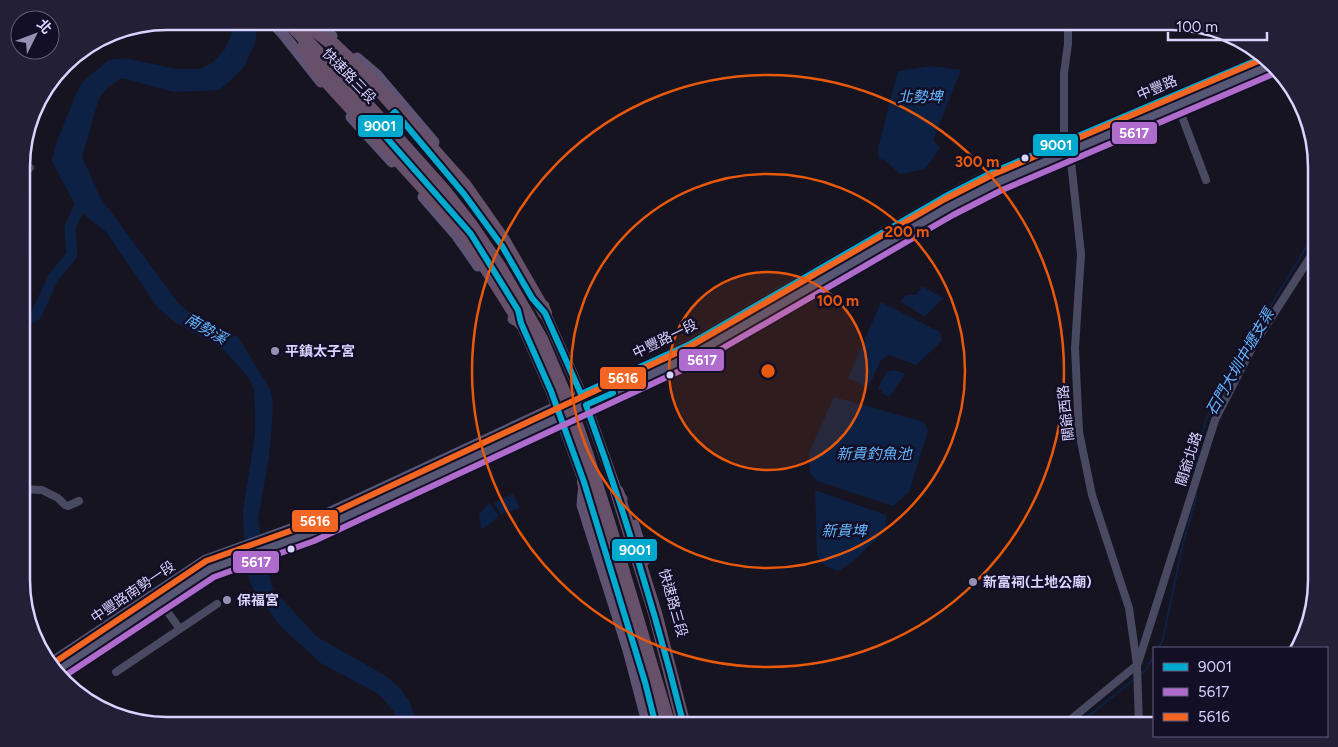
<svg xmlns="http://www.w3.org/2000/svg" width="1338" height="747" viewBox="0 0 1338 747" font-family="Figtree,'Noto Sans TC',sans-serif">
	<style>
		.water { fill: #0d2144 }
		.lines { fill: none; stroke-linecap: round; stroke-linejoin: round }
		.stream { stroke: #0d2144; stroke-width: 2 }
		.river { stroke: #0d2144; stroke-width: 11 }
		.street { stroke: #4a4962; stroke-width: 8 }
		.secondary { stroke: #575674; stroke-width: 10 }
		.primary { stroke: #5e5373; stroke-width: 11 }
		.highway { stroke: #67516a; stroke-width: 14 }
		.bus-1-casing { stroke: #130f26; stroke-width: 10 }
		.bus-2-casing { stroke: #130f26; stroke-width: 10 }
		.bus-3-casing { stroke: #130f26; stroke-width: 10 }
		.bus-1 { stroke: #00a9ce; stroke-width: 6 }
		.bus-2 { stroke: #b06ccc; stroke-width: 6 }
		.bus-3 { stroke: #f26522; stroke-width: 6 }
		.ring { fill: none; stroke: #e8590c; stroke-width: 2.5 }
		.bus-dot { fill: #d9d4ff; stroke: #130f26; stroke-width: 2 }
		.poi-dot { fill: #9591b1; stroke: #130f26; stroke-width: 2 }
		.labels { text-anchor: middle; dominant-baseline: central; stroke-width: 5; stroke-linejoin: round; paint-order: stroke }
		.street-label { font-size: 14px; fill: #d9d4ff; stroke: #130f26 }
		.poi-label { font-size: 14px; font-weight: bold; fill: #d9d4ff; stroke: #130f26; text-anchor: start }
		.water-label { font-size: 15px; font-style: italic; fill: #62b6ff; stroke: #130f26 }
		.rim { fill: none; stroke: #d9d4ff; stroke-width: 2.5 }
		.centre { fill: #e8590c; stroke: #130f26; stroke-width: 2.5 }
		.ring-label { font-size: 15px; text-anchor: middle; font-weight: bold; fill: #e8590c; stroke: #130f26; stroke-width: 5; stroke-linejoin: round; paint-order: stroke }
		.line-badge { stroke: #130f26; stroke-width: 2 }
		.badge-label { font-size: 14px; text-anchor: middle; font-weight: bold; fill: #fff }
	</style>
	<rect width="100%" height="100%" fill="#161421"/>
	<path class="water" d="M 233,21 L 258,21 L 255,43 L 244,67 L 231,80 L 219,90 L 174,92 L 122,78 L 108,87 L 99,98 L 82,157 L 100,197 L 179,304 L 189,312 L 238,337 L 270,389 L 273,404 L 272,422 L 269,457 L 258,519 L 268,572 L 273,589 L 317,637 L 386,676 L 399,687 L 409,701 L 419,726 L 399,726 L 394,712 L 379,694 L 322,664 L 280,626 L 254,590 L 245,569 L 243,511 L 255,434 L 255,413 L 254,389 L 248,377 L 227,353 L 219,346 L 176,323 L 159,309 L 106,232 L 86,216 L 74,203 L 52,161 L 56,144 L 76,94 L 82,82 L 109,60 L 124,58 L 177,69 L 199,69 L 212,63 L 225,49 L 234,28 Z
		M 931,66 L 961,70 L 933,140 L 940,148 L 925,169 L 900,174 L 885,160 L 879,159 L 878,148 L 898,71 Z
		M 922,286 L 943,298 L 925,317 L 900,301 L 907,295 L 916,295 Z
		M 881,302 L 940,332 L 942,341 L 916,365 L 890,355 L 881,360 L 868,388 L 848,378 Z
		M 894,370 L 905,374 L 890,396 L 886,396 L 878,388 L 886,372 Z
		M 834,397 L 924,422 L 928,431 L 909,492 L 893,506 L 817,481 L 810,473 L 809,452 Z
		M 815,490 L 886,515 L 886,530 L 850,564 L 838,571 L 825,566 L 817,556 Z
		M 513,494 L 520,508 L 501,514 L 494,503 Z
		M 489,503 L 499,516 L 483,529 L 481,527 L 479,514 Z"/>
	<g class="lines">
		<path class="stream" d="M 1196,471 C 1196,419 1232,368 1259,325 C 1278,294 1297,262 1316,231
			M 1159,648 L 1163,639 L 1183,543 L 1196,499 L 1196,493
			M 1140,675 L 1145,671 L 1154,656
			M 1078,725 L 1134,679"/>
		<path class="river" d="M 22,323 L 36,315 L 53,278 L 72,255 L 70,227 L 82,202 L 87,196"/>
		<path class="street" d="M 1068,21 L 1068,44 L 1064,73 L 1064,143 L 1070,152 L 1081,254 L 1075,348 L 1079,432 L 1092,495 L 1129,608 L 1137,665 L 1139,725
			M 1178,106 L 1206,180
			M 22,163 L 30,168
			M 22,489 L 42,490 L 58,498 L 65,505 L 68,506 L 79,501
			M 22,524 L 26,530
			M 161,603 L 180,629
			M 1138,663 L 1215,420 L 1253,346 L 1309,259 L 1316,251
			M 116,672 L 217,604
			M 1064,725 L 1137,665"/>
		<path class="secondary" d="M 49,664 L 205,560 L 306,523 L 688,345 L 944,197 L 993,172 L 1083,135 L 1262,58
			M 57,671 L 210,569 L 310,533 L 693,355 L 949,207 L 998,182 L 1270,66"/>
		<path class="primary" d="M 271,21 L 283,34 L 321,82
			M 316,21 L 332,36
			M 357,58 L 377,75 L 434,142
			M 351,117 L 392,162
			M 423,197 L 457,236 L 478,266
			M 544,306 L 545,313 L 586,405 L 617,492 L 622,499
			M 513,319 L 521,323 L 551,391 L 584,482 L 582,505 L 628,650 L 648,726
			M 634,525 L 645,560"/>
		<path class="highway" d="M 288,21 L 379,118 L 445,192 L 470,224 L 500,268 L 541,339 L 571,410 L 586,453 L 609,525 L 669,726
			M 304,21 L 334,45 L 370,79 L 465,186 L 503,240 L 545,313
			M 304,47 L 322,76 L 463,231 L 521,323
			M 584,482 L 645,682 L 656,726
			M 617,492 L 655,613 L 684,726"/>
		<defs>
			<path id="bus-1" d="M 613,393 L 586,405 C 624,510 657,617 684,726
				M 656,726 L 645,682 L 584,482 L 551,391 L 521,323 L 518,310 L 471,234 L 378,128 L 395,112 L 464,194 L 502,246 L 532,298 L 545,313 L 581,394 L 688,345 L 944,197 L 993,172 L 1262,58"/>
			<path id="bus-2" d="M 63,677 L 214,577 L 314,541 L 697,363 L 953,215 L 1002,190 L 1273,74"/>
			<path id="bus-3" d="M 52,664 L 206,561 L 307,525 L 689,347 L 945,199 L 994,174 L 1263,59"/>
		</defs>
		<use href="#bus-1" class="bus-1-casing"/>
		<use href="#bus-2" class="bus-2-casing"/>
		<use href="#bus-3" class="bus-3-casing"/>
		<use href="#bus-1" class="bus-1"/>
		<use href="#bus-2" class="bus-2"/>
		<use href="#bus-3" class="bus-3"/>
	</g>
	<circle cx="768" cy="371" r="99" fill="#e8590c" fill-opacity=".12"/>
	<g class="ring">
		<circle cx="768" cy="371" r="99"/>
		<circle cx="768" cy="371" r="197"/>
		<circle cx="768" cy="371" r="296"/>
	</g>
	<g class="bus-dot">
		<circle cx="1025" cy="158" r="4.5"/>
		<circle cx="670" cy="375" r="4.5"/>
		<circle cx="291" cy="549" r="4.5"/>
	</g>
	<g class="poi-dot">
		<circle cx="275" cy="351" r="5"/>
		<circle cx="973" cy="582" r="5"/>
		<circle cx="227" cy="600" r="5"/>
	</g>
	<g class="labels">
		<g class="street-label">
			<text transform="translate(349 76) rotate(46)">快速路三段</text>
			<text transform="translate(1157 88) rotate(-23)">中豐路</text>
			<text transform="translate(665 339) rotate(-26)">中豐路一段</text>
			<text transform="translate(1066 413) rotate(-96)">關爺西路</text>
			<text transform="translate(1189 459) rotate(-72)">關爺北路</text>
			<text transform="translate(133 592) rotate(-34)">中豐路南勢一段</text>
			<text transform="translate(673 603) rotate(74)">快速路三段</text>
		</g>
		<g class="poi-label">
			<text x="285" y="351">平鎮太子宮</text>
			<text x="983" y="582">新富祠(土地公廟)</text>
			<text x="237" y="600">保福宮</text>
		</g>
		<g class="water-label">
			<text x="920" y="97">北勢埤</text>
			<text transform="translate(206 329) rotate(30)">南勢溪</text>
			<text transform="translate(1240 362) rotate(-60)">石門大圳中壢支渠</text>
			<text x="874" y="454">新貴釣魚池</text>
			<text x="844" y="531">新貴埤</text>
		</g>
	</g>
	<path d="M0 0H1338V747H0ZM167 30H1171A137 137 0 0 1 1308 167V580A137 137 0 0 1 1171 717H167A137 137 0 0 1 30 580V167A137 137 0 0 1 167 30Z" fill="#231f37" fill-rule="evenodd"/>
	<path class="rim" d="M167 30H1171A137 137 0 0 1 1308 167V580A137 137 0 0 1 1171 717H167A137 137 0 0 1 30 580V167A137 137 0 0 1 167 30Z"/>
	<circle cx="768" cy="371" r="8" class="centre"/>
	<g class="ring-label">
		<text x="977" y="167">300 m</text>
		<text x="907" y="237">200 m</text>
		<text x="838" y="306">100 m</text>
	</g>
	<g class="line-badge">
		<rect x="357" y="114" width="47" height="24" rx="5" fill="#00a9ce"/>
		<rect x="1111" y="121" width="47" height="24" rx="5" fill="#b06ccc"/>
		<rect x="1032" y="133" width="47" height="24" rx="5" fill="#00a9ce"/>
		<rect x="678" y="348" width="47" height="24" rx="5" fill="#b06ccc"/>
		<rect x="599" y="366" width="48" height="24" rx="5" fill="#f26522"/>
		<rect x="291" y="509" width="48" height="24" rx="5" fill="#f26522"/>
		<rect x="611" y="538" width="47" height="24" rx="5" fill="#00a9ce"/>
		<rect x="232" y="550" width="48" height="24" rx="5" fill="#b06ccc"/>
	</g>
	<g class="badge-label">
		<text x="380" y="131">9001</text>
		<text x="1134" y="138">5617</text>
		<text x="1056" y="150">9001</text>
		<text x="702" y="365">5617</text>
		<text x="623" y="383">5616</text>
		<text x="315" y="526">5616</text>
		<text x="635" y="555">9001</text>
		<text x="256" y="567">5617</text>
	</g>
	<rect x="1153" y="647" width="175" height="90" fill="#130f26" stroke="#625e7d"/>
	<rect x="1163" y="663" width="25" height="8" fill="#00a9ce" stroke="#625e7d"/>
	<text x="1198" y="672" font-size="15" fill="#d9d4ff">9001</text>
	<rect x="1163" y="688" width="25" height="8" fill="#b06ccc" stroke="#625e7d"/>
	<text x="1198" y="697" font-size="15" fill="#d9d4ff">5617</text>
	<rect x="1163" y="713" width="25" height="8" fill="#f26522" stroke="#625e7d"/>
	<text x="1198" y="722" font-size="15" fill="#d9d4ff">5616</text>
	<g transform="translate(35 35) rotate(48)"><circle r="24" fill="#130f26" stroke="#625e7d"/>
	<path d="M0-4L9 19L0 12L-9 19Z" fill="#9591b1"/>
	<text y="-8" font-size="14" font-weight="bold" text-anchor="middle" fill="#d9d4ff">北</text>
	</g>
	<path d="M1168 32v8h99v-8" fill="none" stroke="#d9d4ff" stroke-width="2.5"/>
	<text x="1176" y="32" font-size="15" fill="#d9d4ff" stroke="#130f26" stroke-width="4" paint-order="stroke">100 m</text>
</svg>
